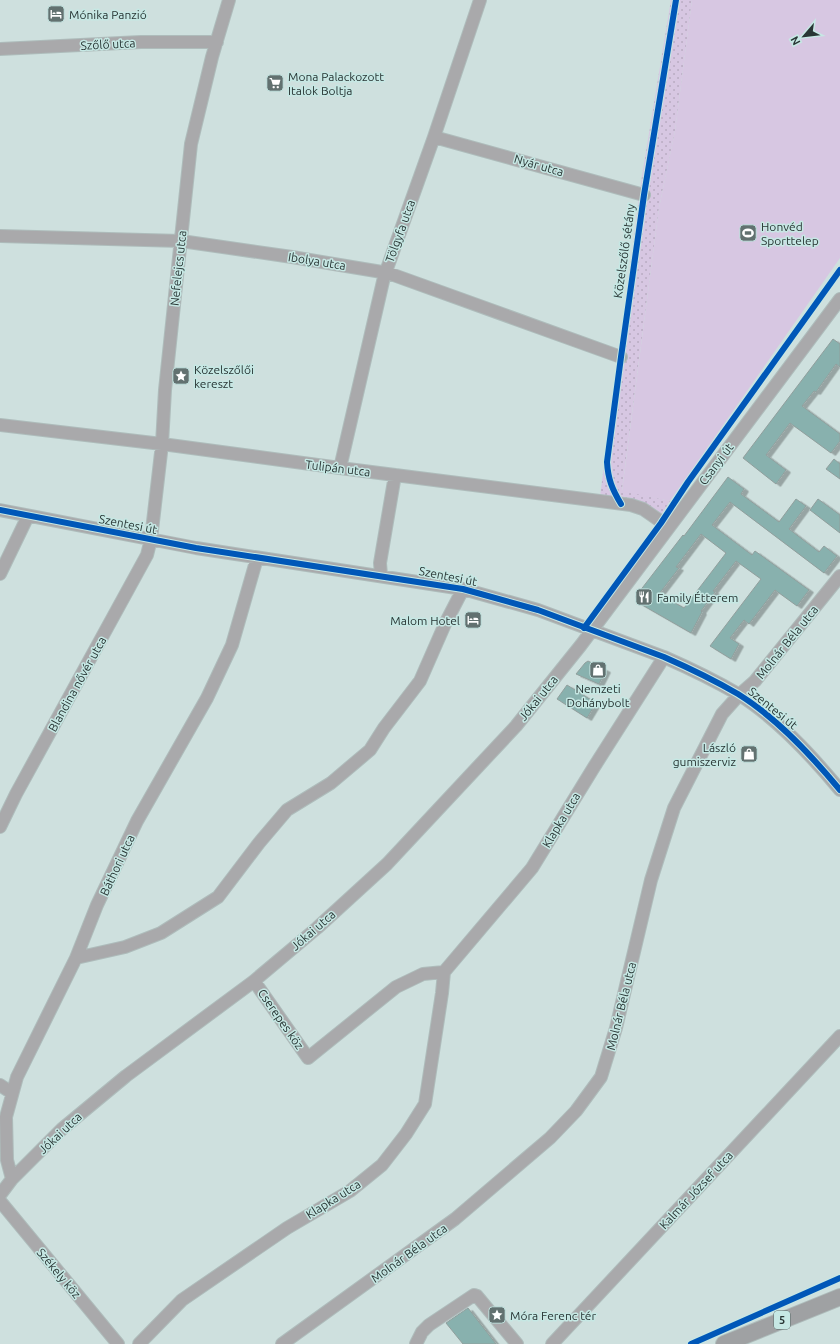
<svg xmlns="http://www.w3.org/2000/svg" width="840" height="1344" viewBox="0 0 840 1344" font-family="Ubuntu,sans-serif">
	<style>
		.grass { fill: url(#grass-dots) }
		.pitch { fill: #d7c7e2 }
		.building { fill: #88b1ae; stroke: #919f9d; fill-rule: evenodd; filter: url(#shadow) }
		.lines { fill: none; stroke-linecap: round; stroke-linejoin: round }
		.minor-casing { stroke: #aebcbb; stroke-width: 14 }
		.major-casing { stroke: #aebcbb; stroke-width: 18 }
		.minor { stroke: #a9a9ab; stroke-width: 12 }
		.major { stroke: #9fa1a3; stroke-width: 16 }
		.cycleway-casing { stroke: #c6e8e4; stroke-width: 8 }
		.cycleway { stroke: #0057b8; stroke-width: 6 }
		.labels { text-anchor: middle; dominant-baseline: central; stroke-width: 3; stroke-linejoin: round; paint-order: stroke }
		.shield { fill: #c6e8e4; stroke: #576b69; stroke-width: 1 }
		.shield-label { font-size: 11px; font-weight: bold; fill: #283534 }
		.poi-label { font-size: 12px; fill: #283534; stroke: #c6e8e4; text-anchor: start }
		.street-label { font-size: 12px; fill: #283534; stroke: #c6e8e4 }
	</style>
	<defs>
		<pattern id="grass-dots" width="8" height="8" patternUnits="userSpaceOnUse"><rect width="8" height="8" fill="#d7c7e2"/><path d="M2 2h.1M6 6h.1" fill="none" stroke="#b9acc2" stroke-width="1.8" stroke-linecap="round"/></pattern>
		<filter id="shadow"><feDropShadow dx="4.5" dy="2.5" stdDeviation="0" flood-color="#0004"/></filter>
	</defs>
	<rect width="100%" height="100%" fill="#cee0de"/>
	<path class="grass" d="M 671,0 L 692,0 L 675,131 L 659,208 L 622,490 L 670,501 L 656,523 L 641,511 L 599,504 L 641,182 Z"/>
	<path class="pitch" d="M 692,0 L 840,0 L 840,258 L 670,501 L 622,491 L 659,208 L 675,131 Z"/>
	<path class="building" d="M 833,339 L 840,344 L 840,367 L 836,364 L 816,392 L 814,391 L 802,406 L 840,434 L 840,441 L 831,453 L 790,423 L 766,455 L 786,470 L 776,484 L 743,458 Z
		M 834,459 L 840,464 L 840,479 L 826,469 Z
		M 728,477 L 744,489 L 741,494 L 779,522 L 796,499 L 806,506 L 789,529 L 819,552 L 824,546 L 837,556 L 824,573 L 730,502 L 712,525 L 752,555 L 755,551 L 809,590 L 797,606 L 775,590 L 749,624 L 744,620 L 730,638 L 739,644 L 731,659 L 710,646 L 761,579 L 736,561 L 713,591 L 715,592 L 701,611 L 702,612 L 691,633 L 637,602 L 636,596 L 683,535 L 684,536 ZM 701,534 L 726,553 L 684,608 L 659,594 L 679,568 L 676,567 Z
		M 818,499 L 840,515 L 840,533 L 810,510 Z
		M 588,661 L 606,670 L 599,684 L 576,674 L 585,663 Z
		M 567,685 L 596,703 L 587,718 L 557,699 Z
		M 468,1308 L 496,1344 L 463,1344 L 446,1323 Z"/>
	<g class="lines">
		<defs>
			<path id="minor" d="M 0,49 L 141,42 L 217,42
				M 434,137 L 644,195
				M 0,236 L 181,241 L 292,257 L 388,273 L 621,357
				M 0,425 L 162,444 L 340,468 L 631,505 L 643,509 L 669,527
				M 340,468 L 384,277 L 434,137 L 480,0
				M 0,510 L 196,548 L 463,589 L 538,610 L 664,657 C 689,668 714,680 738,694 C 777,718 811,755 840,790
				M 0,574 L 28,516
				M 381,575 L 380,563 L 395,475
				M 0,827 L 16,794 L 147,555 L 151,539 L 162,444 L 165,390 L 191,144 L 212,57 L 229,0
				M 76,958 L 125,947 L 161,933 L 218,897 L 259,843 L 287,810 L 331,783 L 370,750 L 384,728 L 420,681 L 445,624 L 463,589
				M 254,981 L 308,1058 L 396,987 L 423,974 L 444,972
				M 0,1085 L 12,1093
				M 12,1179 L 7,1160 L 6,1117 L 17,1077 L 76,958 L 97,905 L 137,821 L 207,698 L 232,645 L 257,558
				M 0,1195 L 12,1179 L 62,1129 L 126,1076 L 254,981 L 317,928 L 387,864 L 516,726 L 581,645 L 840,299
				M 0,1201 L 118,1344
				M 139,1344 L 182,1300 L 287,1228 L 350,1191 L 382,1165 L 406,1134 L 425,1104 L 442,993 L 444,972 L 532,868 L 594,767 L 664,657
				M 282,1344 L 455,1219 L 550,1138 L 576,1111 L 601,1077 L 616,1028 L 651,880 L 674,808 L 722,714 L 739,695 L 755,681 L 840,576
				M 416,1344 L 422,1332 L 429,1325 L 474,1295 L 477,1296 L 517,1344
				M 552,1344 L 840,1036"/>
			<path id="major" d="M 724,1344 L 840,1297"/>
		</defs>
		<use href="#minor" class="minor-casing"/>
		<use href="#major" class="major-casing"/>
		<use href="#minor" class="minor"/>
		<use href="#major" class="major"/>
		<defs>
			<path id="cycleway" d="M 621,504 C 612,489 608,479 607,462 L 621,357 L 644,195 L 676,0
				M 0,510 L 196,548 L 463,589 L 538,610 L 664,657 C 689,668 714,680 738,694 C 777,718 811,755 840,790
				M 584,628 L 661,523 L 688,482 L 840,270
				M 691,1344 L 840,1278"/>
		</defs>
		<use href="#cycleway" class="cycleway-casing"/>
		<use href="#cycleway" class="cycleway"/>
	</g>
	<defs>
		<symbol id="hotel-square" viewBox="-11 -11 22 22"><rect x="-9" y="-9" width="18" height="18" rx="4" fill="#627170" stroke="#c6e8e4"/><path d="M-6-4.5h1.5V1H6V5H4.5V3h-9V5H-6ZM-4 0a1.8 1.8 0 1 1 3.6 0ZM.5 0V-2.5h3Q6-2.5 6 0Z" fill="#fff"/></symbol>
		<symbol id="supermarket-square" viewBox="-11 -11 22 22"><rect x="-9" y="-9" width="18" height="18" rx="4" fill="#627170" stroke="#c6e8e4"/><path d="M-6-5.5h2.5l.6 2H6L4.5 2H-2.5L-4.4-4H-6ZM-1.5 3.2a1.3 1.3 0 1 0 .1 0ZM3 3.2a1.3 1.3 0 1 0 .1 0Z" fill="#fff"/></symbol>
		<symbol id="stadium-square" viewBox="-11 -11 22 22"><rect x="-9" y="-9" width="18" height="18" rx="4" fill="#627170" stroke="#c6e8e4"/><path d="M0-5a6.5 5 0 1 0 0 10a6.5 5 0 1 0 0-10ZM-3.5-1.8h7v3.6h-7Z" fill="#fff"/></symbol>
		<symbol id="sight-square" viewBox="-11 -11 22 22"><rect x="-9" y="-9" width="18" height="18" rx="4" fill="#627170" stroke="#c6e8e4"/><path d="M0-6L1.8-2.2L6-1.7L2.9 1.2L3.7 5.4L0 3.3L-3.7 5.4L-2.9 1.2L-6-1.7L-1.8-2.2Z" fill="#fff"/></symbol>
		<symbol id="restaurant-square" viewBox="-11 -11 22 22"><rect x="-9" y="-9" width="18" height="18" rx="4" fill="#627170" stroke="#c6e8e4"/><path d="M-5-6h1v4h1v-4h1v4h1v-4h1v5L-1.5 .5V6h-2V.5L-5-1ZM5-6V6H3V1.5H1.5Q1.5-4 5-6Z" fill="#fff"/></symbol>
		<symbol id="shop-square" viewBox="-11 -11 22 22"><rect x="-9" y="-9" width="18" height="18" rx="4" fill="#627170" stroke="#c6e8e4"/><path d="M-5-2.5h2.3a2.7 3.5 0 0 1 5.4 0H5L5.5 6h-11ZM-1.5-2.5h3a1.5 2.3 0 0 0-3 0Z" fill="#fff"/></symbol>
	</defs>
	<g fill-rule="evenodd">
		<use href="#hotel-square" x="46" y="4" width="20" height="20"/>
		<use href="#supermarket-square" x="265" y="73" width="20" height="20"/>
		<use href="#stadium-square" x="738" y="223" width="20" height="20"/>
		<use href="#sight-square" x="171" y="366" width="20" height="20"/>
		<use href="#restaurant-square" x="634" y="587" width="20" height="20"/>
		<use href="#hotel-square" x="463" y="610" width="20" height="20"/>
		<use href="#shop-square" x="588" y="660" width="20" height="20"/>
		<use href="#shop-square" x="739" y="744" width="20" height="20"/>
		<use href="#sight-square" x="487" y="1305" width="20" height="20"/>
	</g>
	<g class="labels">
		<rect class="shield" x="774" y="1311" width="16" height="18" rx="3"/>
		<g class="shield-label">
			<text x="782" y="1320">5</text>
		</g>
		<g class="poi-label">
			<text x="69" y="14">Mónika Panzió</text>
			<text x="288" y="76">Mona Palackozott<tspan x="288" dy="14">Italok Boltja</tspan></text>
			<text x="761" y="226">Honvéd<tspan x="761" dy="14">Sporttelep</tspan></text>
			<text x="194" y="369">Közelszőlői<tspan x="194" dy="14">kereszt</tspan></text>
			<text x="657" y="597">Family Étterem</text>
			<text x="460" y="620" text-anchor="end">Malom Hotel</text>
			<text x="598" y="688" text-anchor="middle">Nemzeti<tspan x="598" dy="14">Dohánybolt</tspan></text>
			<text x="736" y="747" text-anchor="end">László<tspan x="736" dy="14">gumiszerviz</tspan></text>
			<text x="510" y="1315">Móra Ferenc tér</text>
		</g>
		<g class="street-label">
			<text transform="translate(108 44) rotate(-3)">Szőlő utca</text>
			<text transform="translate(539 165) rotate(16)">Nyár utca</text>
			<text transform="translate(400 231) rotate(-70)">Tölgyfa utca</text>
			<text transform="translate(624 251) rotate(-82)">Közelszőlő sétány</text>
			<text transform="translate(317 261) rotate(9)">Ibolya utca</text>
			<text transform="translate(178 268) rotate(-84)">Nefelejcs utca</text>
			<text transform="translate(716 464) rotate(-53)">Csanyi út</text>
			<text transform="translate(338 468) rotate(7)">Tulipán utca</text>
			<text transform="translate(128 524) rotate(11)">Szentesi út</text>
			<text transform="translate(448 576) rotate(11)">Szentesi út</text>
			<text transform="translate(787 642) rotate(-51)">Molnár Béla utca</text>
			<text transform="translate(77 684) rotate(-61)">Blandina nővér utca</text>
			<text transform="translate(538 698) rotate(-51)">Jókai utca</text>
			<text transform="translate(773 708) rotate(39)">Szentesi út</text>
			<text transform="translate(561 820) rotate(-59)">Klapka utca</text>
			<text transform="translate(117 865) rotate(-65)">Báthori utca</text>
			<text transform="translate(313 930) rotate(-41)">Jókai utca</text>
			<text transform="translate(621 1006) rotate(-76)">Molnár Béla utca</text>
			<text transform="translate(281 1019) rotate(55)">Cserepes köz</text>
			<text transform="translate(60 1133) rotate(-43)">Jókai utca</text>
			<text transform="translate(696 1190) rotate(-47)">Kalmár József utca</text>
			<text transform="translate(333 1199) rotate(-32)">Klapka utca</text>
			<text transform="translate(409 1253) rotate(-36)">Molnár Béla utca</text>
			<text transform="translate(59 1273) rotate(50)">Székely köz</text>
		</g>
	</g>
	<g transform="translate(804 36) rotate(242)" stroke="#c6e8e4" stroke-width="3" paint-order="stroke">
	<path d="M0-3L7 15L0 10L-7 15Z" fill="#283534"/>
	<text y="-6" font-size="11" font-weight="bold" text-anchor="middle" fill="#283534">N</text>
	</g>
</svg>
